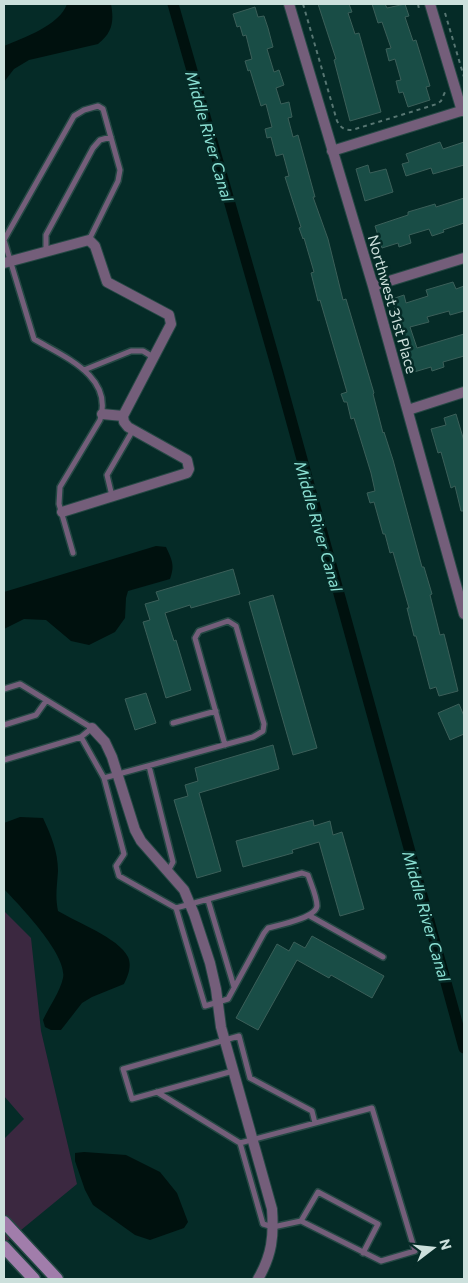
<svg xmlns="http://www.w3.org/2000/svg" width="468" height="1283" viewBox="0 0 468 1283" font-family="Commissioner,sans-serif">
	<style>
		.green { fill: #3b2840 }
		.water { fill: #00110e }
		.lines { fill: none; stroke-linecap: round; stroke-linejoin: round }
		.canal { stroke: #00110e; stroke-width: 11 }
		.building { fill: #194d46; stroke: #3b5f59 }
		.lane-casing { stroke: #254844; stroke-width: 8 }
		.street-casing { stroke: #254844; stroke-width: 12 }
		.secondary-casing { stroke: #254844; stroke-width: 15 }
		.path { stroke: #577672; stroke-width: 2; stroke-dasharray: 4 4; stroke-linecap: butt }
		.lane { stroke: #745e7a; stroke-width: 5 }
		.street { stroke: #745e7a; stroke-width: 10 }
		.secondary { stroke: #a17dab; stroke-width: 12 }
		.labels { text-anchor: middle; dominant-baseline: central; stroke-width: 5; stroke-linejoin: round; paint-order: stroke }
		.street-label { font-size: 15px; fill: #cce0dc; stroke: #052b27 }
		.water-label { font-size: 16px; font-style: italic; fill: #8be0d3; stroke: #052b27 }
	</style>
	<rect width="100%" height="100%" fill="#052b27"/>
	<path class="green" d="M 4,911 L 31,938 L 41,1031 L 77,1184 L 4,1244 L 4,1139 L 24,1119 L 4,1096 Z"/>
	<path class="water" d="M 67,4 L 111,4 C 114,21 113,32 98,44 L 29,60 L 14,69 L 4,82 L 4,46 C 23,38 60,25 67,4 Z
		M 156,546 L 166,547 C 172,560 175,565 170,579 L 128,591 L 126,598 L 125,618 L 115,632 L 89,645 L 71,641 L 46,620 L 24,619 L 4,629 L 4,592 Z
		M 20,817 L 43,818 C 51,835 58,852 58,871 C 57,887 55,896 58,911 C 76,922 119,938 128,957 C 132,966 128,976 124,984 L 92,997 L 82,1003 L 61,1030 L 51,1030 L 45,1027 L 43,1020 C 49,1007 60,992 63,978 C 68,955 19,905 4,889 L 4,823 Z
		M 84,1152 L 126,1155 L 160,1172 L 177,1193 L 188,1222 L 184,1228 L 150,1240 L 135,1235 L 93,1205 L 85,1190 L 75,1161 L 75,1153 Z"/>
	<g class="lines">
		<path class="canal" d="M 173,4 L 278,372 L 464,1048"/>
	</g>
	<path class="building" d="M 318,4 L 349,4 L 352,12 L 348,13 L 355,34 L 359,33 L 381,112 L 350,121 L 334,60 L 336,59 Z
		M 372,4 L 385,4 L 387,8 L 405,4 L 409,16 L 405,17 L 413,41 L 416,40 L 430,86 L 426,87 L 430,100 L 408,107 L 403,92 L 399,93 L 396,81 L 401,80 L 395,59 L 389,61 L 386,49 L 391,48 L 382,22 L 378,23 Z
		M 255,7 L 258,17 L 264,16 L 268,28 L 273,47 L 267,49 L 274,72 L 279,70 L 284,85 L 276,88 L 281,104 L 289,102 L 292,117 L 288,118 L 293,137 L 298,135 L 315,197 L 313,197 L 328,239 L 343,300 L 346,299 L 374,393 L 373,394 L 383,433 L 384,432 L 393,460 L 422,567 L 424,567 L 432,594 L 430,595 L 440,635 L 444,634 L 451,662 L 458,691 L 439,696 L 436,687 L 430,689 L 416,636 L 414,636 L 407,608 L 409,608 L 393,552 L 390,553 L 385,534 L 383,534 L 374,502 L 370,503 L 367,493 L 375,491 L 371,473 L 354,418 L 351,419 L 347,402 L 344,402 L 341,394 L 347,392 L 320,300 L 318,301 L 311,273 L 314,272 L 304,238 L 303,239 L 299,228 L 301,227 L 285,177 L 289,176 L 283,154 L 276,156 L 271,137 L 267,138 L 265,129 L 272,127 L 266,104 L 261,106 L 250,70 L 248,71 L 245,61 L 252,59 L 246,35 L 243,36 L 240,26 L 237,27 L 233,14 Z
		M 440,142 L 443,149 L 464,142 L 464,165 L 433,174 L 431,168 L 406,176 L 402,164 L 409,162 L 406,154 Z
		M 368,165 L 370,173 L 386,169 L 393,192 L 365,201 L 356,169 Z
		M 464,198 L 464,223 L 443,230 L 444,232 L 432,236 L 429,229 L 409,235 L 411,243 L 399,247 L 398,243 L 382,248 L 375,226 L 408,215 L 408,212 L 435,204 L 436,207 Z
		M 453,282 L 456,289 L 464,286 L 464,311 L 450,315 L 449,311 L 427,317 L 429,322 L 410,327 L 417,348 L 464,334 L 464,356 L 443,362 L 444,367 L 432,371 L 431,367 L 414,372 L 392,299 L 404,295 L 406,303 L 428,296 L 426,290 Z
		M 456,414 L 464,441 L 464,511 L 461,511 L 455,486 L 451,488 L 441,452 L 438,453 L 431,429 L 446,425 L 444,418 Z
		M 233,569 L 240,594 L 191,608 L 190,605 L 165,613 L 174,641 L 176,640 L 191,690 L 166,698 L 143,622 L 150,620 L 145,604 L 159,600 L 156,592 Z
		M 273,595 L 317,748 L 293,755 L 249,602 Z
		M 146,693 L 156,723 L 135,730 L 125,699 Z
		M 459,704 L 464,716 L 464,734 L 450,740 L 438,713 Z
		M 273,745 L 279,769 L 199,793 L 221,871 L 197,878 L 174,800 L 188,796 L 185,785 L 198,781 L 195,768 Z
		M 313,820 L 314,826 L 330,821 L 333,835 L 342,832 L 364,909 L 340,916 L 319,842 L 292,850 L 293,853 L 243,867 L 236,841 Z
		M 312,936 L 384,976 L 372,998 L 331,975 L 329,978 L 297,960 L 258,1030 L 236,1018 L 277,944 L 289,951 L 294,942 L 305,948 Z"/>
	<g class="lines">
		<defs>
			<path id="lane" d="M 46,251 L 46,235 L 93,148 L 100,140 L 111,137
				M 84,370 L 131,351 L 143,351 L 153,357
				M 112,496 L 107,475 L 133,430
				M 73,553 L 59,504 L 60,487 L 100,420 C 114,376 64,357 34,339 L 4,240 L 74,116 L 84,110 L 98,106 L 103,109 L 120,170 L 118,181 L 89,240
				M 4,689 L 20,684 L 92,728 L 81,737 L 4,760
				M 173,723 L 216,711
				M 4,725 L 36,715 L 46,701
				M 81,737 L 104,778 L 124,854 L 116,866 L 119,876 L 176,908 L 205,1006 L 228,999 L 264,933 L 268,928 C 279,925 316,918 317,906 C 317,897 311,884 308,875 L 302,873 L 176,908
				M 149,766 L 173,862 L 168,871
				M 104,778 L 253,737 L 263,731 L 264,724 L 236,626 L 228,621 L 199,631 L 195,638 L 225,745
				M 208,900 L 234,987
				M 310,916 L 383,957
				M 233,1071 L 132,1099 L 123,1069 L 239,1036 L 250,1078 L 312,1111 L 315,1123
				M 157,1092 L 240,1143 L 372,1108 L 415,1251 L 381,1261 L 301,1221 L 273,1227 L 263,1224 L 240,1143
				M 301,1221 L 318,1192 L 378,1224 L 363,1253"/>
			<path id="street" d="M 289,4 L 373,286 L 464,614
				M 430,4 L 462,111
				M 332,151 L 464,110
				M 4,263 L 89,240 L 95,246 L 107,282 L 169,315 L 171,324 L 123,416 L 124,422 L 128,427 L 187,460 L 189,469 L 187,473 L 62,512
				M 373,286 L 464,258
				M 408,410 L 464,392
				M 102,414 L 123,416
				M 92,728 L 105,742 L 112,757 L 135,830 L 141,841 L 184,890 L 194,914 L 210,963 L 216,989 L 221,1027 L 272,1209 C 274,1236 272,1255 258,1279"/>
			<path id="secondary" d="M 4,1222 L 57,1279
				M 4,1247 L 34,1279"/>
		</defs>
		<use href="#lane" class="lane-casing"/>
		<use href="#street" class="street-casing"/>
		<use href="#secondary" class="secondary-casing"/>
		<path class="path" d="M 303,4 L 337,121 C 341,128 344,130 352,130 L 437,104 L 441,101 L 445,92
			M 418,4 L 419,9
			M 445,13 L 464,77"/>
		<use href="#lane" class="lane"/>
		<use href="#street" class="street"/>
		<use href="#secondary" class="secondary"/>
	</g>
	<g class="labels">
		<g class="street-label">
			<text transform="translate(393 304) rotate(74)">Northwest 31st Place</text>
		</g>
		<g class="water-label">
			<text transform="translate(210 136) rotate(74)">Middle River Canal</text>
			<text transform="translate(319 526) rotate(74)">Middle River Canal</text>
			<text transform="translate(427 916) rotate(74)">Middle River Canal</text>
		</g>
	</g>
	<rect width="468" height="1283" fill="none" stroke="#cce0dc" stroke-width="10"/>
	<g transform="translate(433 1248) rotate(74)" stroke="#052b27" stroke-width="4" paint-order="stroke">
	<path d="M0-4L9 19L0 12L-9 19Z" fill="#cce0dc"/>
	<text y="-8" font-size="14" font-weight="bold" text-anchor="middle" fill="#cce0dc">N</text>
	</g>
</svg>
